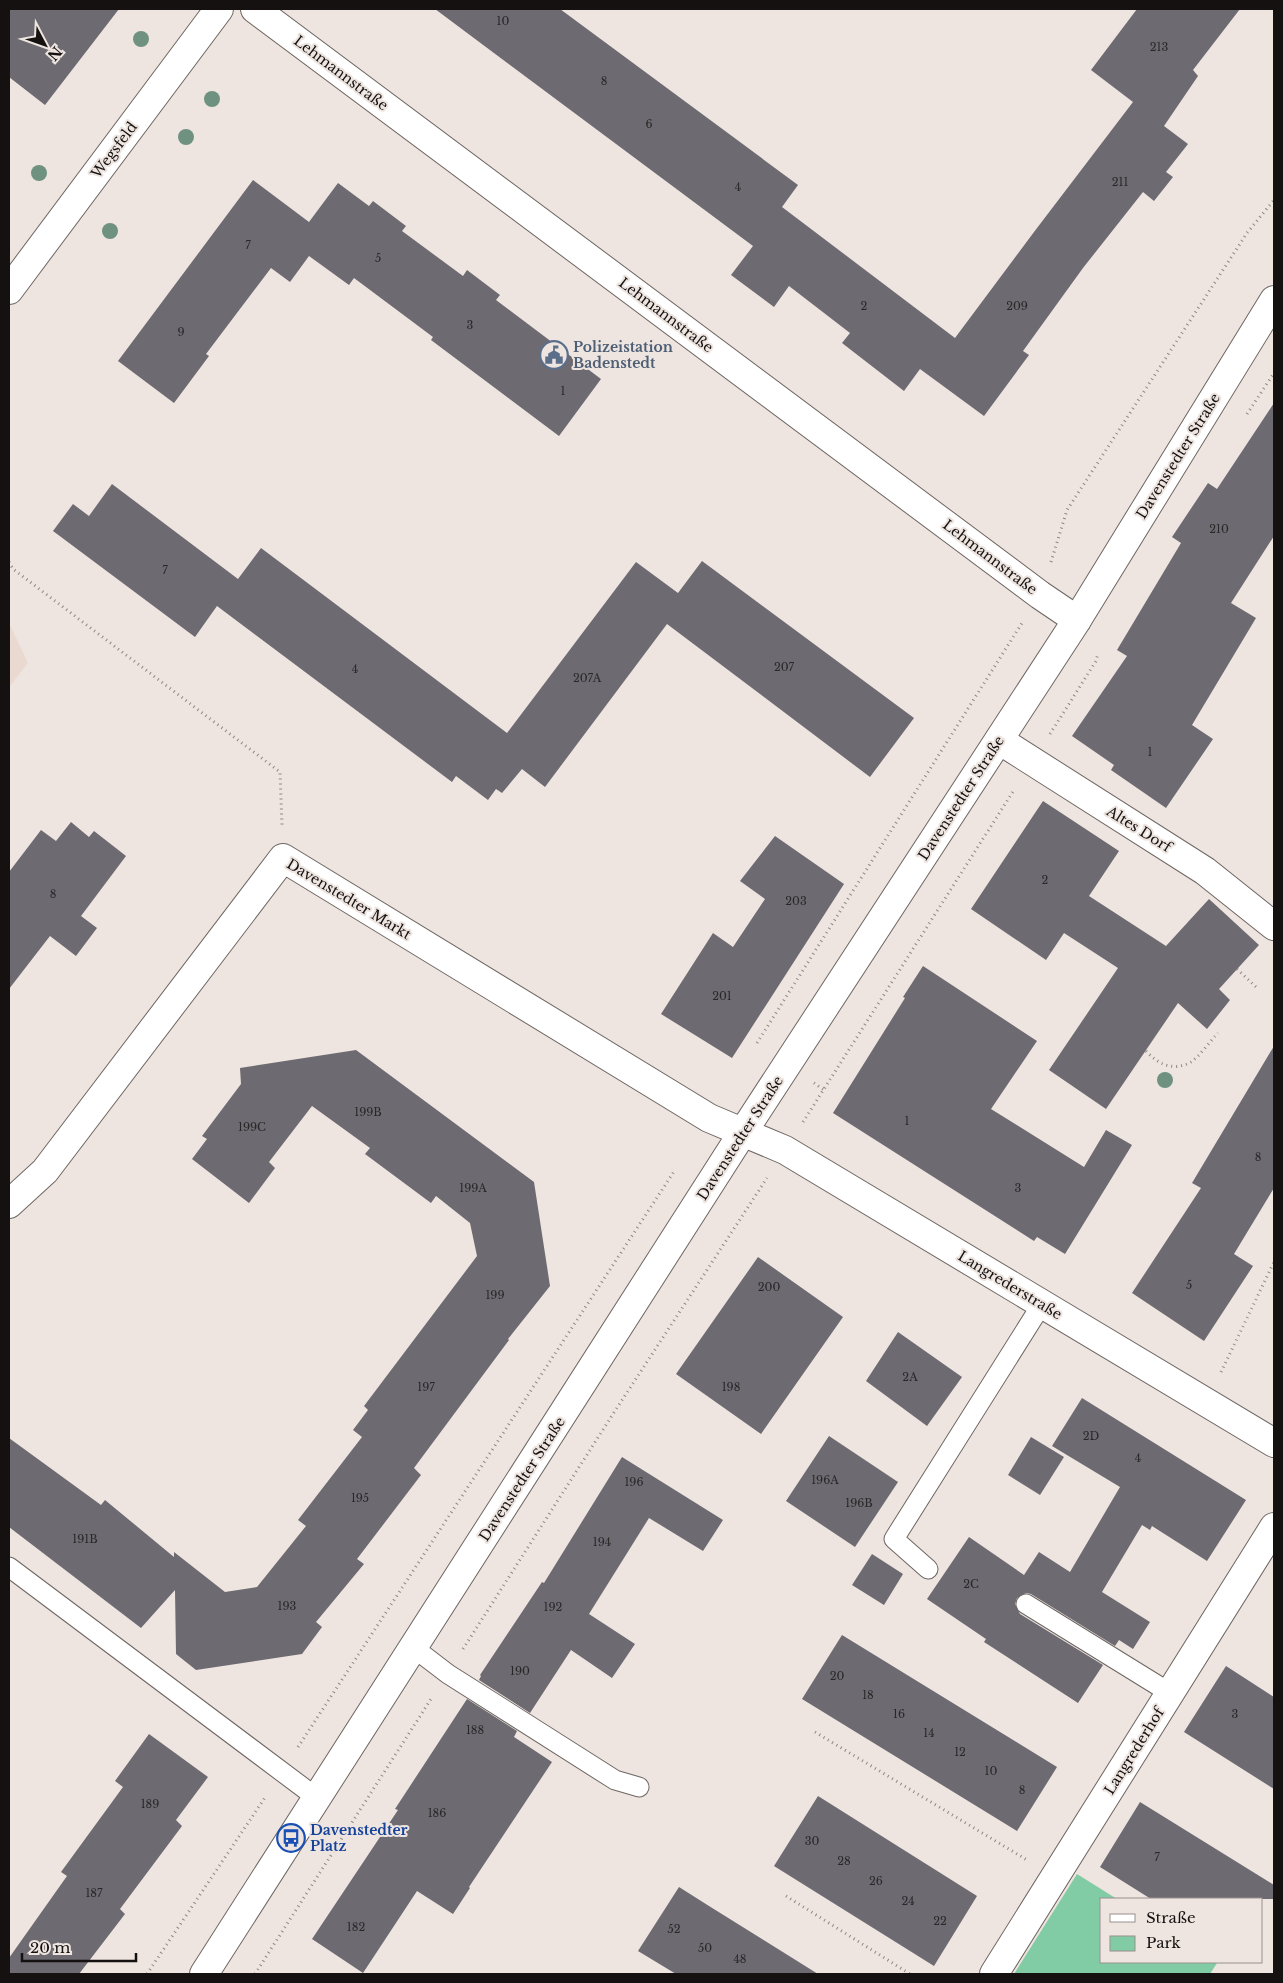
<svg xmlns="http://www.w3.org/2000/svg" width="1283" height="1983" viewBox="0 0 1283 1983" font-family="'Libre Baskerville',serif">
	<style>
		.built { fill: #ead9d0 }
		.green { fill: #82cca5 }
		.building { fill: #6d6a71 }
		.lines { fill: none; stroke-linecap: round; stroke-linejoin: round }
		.lane-casing { stroke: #6e6662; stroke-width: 21 }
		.street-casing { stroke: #6e6662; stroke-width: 30 }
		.secondary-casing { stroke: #6e6662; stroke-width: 30 }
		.path { stroke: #8d8783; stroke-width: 3; stroke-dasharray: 1 4; stroke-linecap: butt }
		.lane { stroke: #fff; stroke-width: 19 }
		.street { stroke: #fff; stroke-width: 28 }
		.secondary { stroke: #fff; stroke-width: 28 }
		.tree { fill: #6f9280 }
		.labels { text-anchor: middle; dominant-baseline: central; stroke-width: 4; stroke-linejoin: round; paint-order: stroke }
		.number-label { font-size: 11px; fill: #2a2728 }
		.street-label { font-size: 14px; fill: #141110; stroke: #eee5e0 }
		.service-label { font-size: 14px; font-weight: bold; fill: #4e5e75; stroke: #eee5e0; text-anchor: start }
		.transit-label { font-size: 14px; font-weight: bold; fill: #164399; stroke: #eee5e0; text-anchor: start }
	</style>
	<rect width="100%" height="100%" fill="#eee5e0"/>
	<path class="built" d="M 9,623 L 28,663 L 9,687 Z"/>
	<path class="green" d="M 1077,1874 L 1117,1899 L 1102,1899 L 1102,1962 L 1215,1962 L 1217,1963 L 1210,1974 L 1014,1974 Z"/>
	<path class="building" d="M 9,9 L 119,9 L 45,105 L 9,77 Z
		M 435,9 L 560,9 L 798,185 L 782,207 L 955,338 L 1034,232 L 1133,102 L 1091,70 L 1137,9 L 1240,9 L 1193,70 L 1198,76 L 1164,126 L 1188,144 L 1166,172 L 1173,177 L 1154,201 L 1143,192 L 1083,268 L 1023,351 L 1029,355 L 984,416 L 920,369 L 904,391 L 842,343 L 850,333 L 789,286 L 774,307 L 731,275 L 753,246 Z
		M 253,180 L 309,222 L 338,183 L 369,206 L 373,201 L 406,226 L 402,231 L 463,276 L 467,270 L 500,295 L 496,300 L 601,379 L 559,436 L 431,340 L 433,337 L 354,278 L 349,285 L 309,256 L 290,282 L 271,268 L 206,354 L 209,356 L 174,403 L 118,361 Z
		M 1274,403 L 1274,536 L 1231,603 L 1256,618 L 1192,725 L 1213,739 L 1166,808 L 1111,770 L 1114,765 L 1072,736 L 1127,656 L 1117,650 L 1181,543 L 1172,537 L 1208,483 L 1217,489 Z
		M 112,484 L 238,579 L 261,548 L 507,733 L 636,562 L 678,593 L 702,561 L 914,718 L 870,777 L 667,624 L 545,787 L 522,769 L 502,793 L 496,789 L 488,800 L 456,776 L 452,782 L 217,606 L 195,637 L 53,531 L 73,504 L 89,516 Z
		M 1043,801 L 1119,851 L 1089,896 L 1166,946 L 1209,899 L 1259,945 L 1219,989 L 1230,1000 L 1207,1029 L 1178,1003 L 1106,1109 L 1049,1070 L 1118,968 L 1064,933 L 1046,960 L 971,909 Z
		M 71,822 L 89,837 L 94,831 L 126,856 L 81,916 L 97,928 L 76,956 L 50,936 L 9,989 L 9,872 L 41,830 L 56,841 Z
		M 775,836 L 844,884 L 732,1058 L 661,1014 L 713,933 L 733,947 L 765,899 L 740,881 Z
		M 923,966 L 1037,1041 L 991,1109 L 1084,1167 L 1106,1130 L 1132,1145 L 1065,1254 L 1037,1237 L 1034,1241 L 833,1113 L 905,998 L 903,997 Z
		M 1274,1046 L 1274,1188 L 1234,1254 L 1253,1266 L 1204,1341 L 1132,1293 L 1201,1188 L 1192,1183 Z
		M 356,1050 L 534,1182 L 550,1286 L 508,1339 L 509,1340 L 414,1468 L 421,1475 L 357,1559 L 364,1564 L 316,1622 L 322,1627 L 302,1654 L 196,1670 L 176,1654 L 175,1590 L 141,1628 L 9,1527 L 9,1438 L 101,1505 L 105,1500 L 174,1557 L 174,1552 L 225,1592 L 257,1587 L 306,1526 L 298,1520 L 362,1437 L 353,1430 L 368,1410 L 364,1406 L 477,1256 L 470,1223 L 436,1196 L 431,1203 L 365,1154 L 370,1148 L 312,1106 L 269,1162 L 275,1168 L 249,1203 L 192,1159 L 207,1139 L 202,1136 L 241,1084 L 240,1068 Z
		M 758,1257 L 843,1317 L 761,1434 L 676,1374 Z
		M 898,1332 L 962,1377 L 927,1426 L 866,1381 Z
		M 1082,1398 L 1246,1500 L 1207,1561 L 1152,1526 L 1150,1530 L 1142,1525 L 1102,1592 L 1150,1622 L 1133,1649 L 1119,1640 L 1115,1646 L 1031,1594 L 1026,1593 L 1017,1598 L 1015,1604 L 1020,1614 L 1103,1665 L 1078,1703 L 984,1642 L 986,1639 L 927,1599 L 969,1537 L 1024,1575 L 1039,1552 L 1070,1572 L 1120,1487 L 1052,1446 Z
		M 829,1436 L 898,1482 L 855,1547 L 786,1501 Z
		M 1031,1437 L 1064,1457 L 1040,1495 L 1008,1475 Z
		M 622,1457 L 723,1520 L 703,1551 L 649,1518 L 589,1614 L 635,1644 L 612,1678 L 571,1650 L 530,1713 L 479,1680 L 481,1676 L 480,1675 L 542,1582 L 544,1583 Z
		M 872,1554 L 903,1574 L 884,1605 L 852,1585 Z
		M 842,1635 L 1057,1767 L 1017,1831 L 802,1699 Z
		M 1226,1666 L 1274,1697 L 1274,1789 L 1184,1732 Z
		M 467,1699 L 517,1731 L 514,1737 L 552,1762 L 469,1887 L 470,1888 L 453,1914 L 417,1891 L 363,1973 L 312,1939 L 398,1810 L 395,1809 Z
		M 149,1734 L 208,1777 L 176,1820 L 182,1826 L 120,1909 L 125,1914 L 79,1974 L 9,1974 L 9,1958 L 67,1876 L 61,1872 L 123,1787 L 115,1781 Z
		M 818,1796 L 977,1896 L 934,1966 L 774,1866 Z
		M 1140,1802 L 1274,1885 L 1274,1899 L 1151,1899 L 1100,1867 Z
		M 679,1887 L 709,1906 L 818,1974 L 676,1974 L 638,1951 Z"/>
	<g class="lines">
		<defs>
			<path id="lane" d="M 9,1567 L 317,1798
				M 928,1569 L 894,1539 L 1042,1304
				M 1026,1604 L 1170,1693
				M 414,1648 L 448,1674 L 615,1780 L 639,1787"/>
			<path id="street" d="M 255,9 L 1040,595 L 1077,620
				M 9,290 L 219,9
				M 999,740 L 1205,871 L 1274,926
				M 9,1204 L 45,1171 L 283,858 L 709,1118 L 785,1150 L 1274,1443
				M 994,1974 L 1274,1527"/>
			<path id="secondary" d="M 204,1974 L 743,1132 L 1077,620 L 1274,300"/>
		</defs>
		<use href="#lane" class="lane-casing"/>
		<use href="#street" class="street-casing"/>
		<use href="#secondary" class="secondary-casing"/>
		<path class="path" d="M 1247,414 L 1274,373
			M 9,562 L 13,569 L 280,772 L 282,825
			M 1051,562 L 1067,510 L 1247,233 L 1274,200
			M 1050,734 L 1096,661 L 1098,654
			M 1237,969 L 1256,987
			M 757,1043 L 1022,623
			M 1146,1051 C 1158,1064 1173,1072 1191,1062 C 1199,1057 1211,1040 1218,1033
			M 814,1083 L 824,1090
			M 803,1122 L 1014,790
			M 1221,1372 L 1274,1262
			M 463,1649 L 613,1414 L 767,1178
			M 815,1732 L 1027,1860
			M 298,1747 L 675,1170
			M 786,1896 L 910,1974
			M 147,1974 L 266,1796
			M 255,1974 L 431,1699"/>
		<use href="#lane" class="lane"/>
		<use href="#street" class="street"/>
		<use href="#secondary" class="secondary"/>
	</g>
	<g class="tree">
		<circle cx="141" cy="39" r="8"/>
		<circle cx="212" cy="99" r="8"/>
		<circle cx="186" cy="137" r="8"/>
		<circle cx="39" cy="173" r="8"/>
		<circle cx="110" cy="231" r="8"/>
		<circle cx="1165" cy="1080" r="8"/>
	</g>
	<defs>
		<symbol id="civic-ring" viewBox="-11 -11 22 22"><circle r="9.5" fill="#eee5e0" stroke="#5c6f8a" stroke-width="1.5"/><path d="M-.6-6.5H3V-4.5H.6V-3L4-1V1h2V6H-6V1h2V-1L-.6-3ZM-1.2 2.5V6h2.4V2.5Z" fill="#5c6f8a"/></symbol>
		<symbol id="bus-ring" viewBox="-11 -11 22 22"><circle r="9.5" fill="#eee5e0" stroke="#1a4fb4" stroke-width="1.5"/><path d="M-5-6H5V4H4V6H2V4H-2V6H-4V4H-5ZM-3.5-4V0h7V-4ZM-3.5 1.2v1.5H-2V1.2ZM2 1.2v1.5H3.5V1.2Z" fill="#1a4fb4"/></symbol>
	</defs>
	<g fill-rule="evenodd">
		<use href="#civic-ring" x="538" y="339" width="32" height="32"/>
		<use href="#bus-ring" x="275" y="1822" width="32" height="32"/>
	</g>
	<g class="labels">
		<g class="number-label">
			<text x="503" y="21">10</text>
			<text x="1159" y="47">213</text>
			<text x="604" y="81">8</text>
			<text x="649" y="124">6</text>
			<text x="1120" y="182">211</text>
			<text x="738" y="187">4</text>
			<text x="248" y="245">7</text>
			<text x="378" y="258">5</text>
			<text x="864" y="306">2</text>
			<text x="1017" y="306">209</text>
			<text x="470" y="325">3</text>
			<text x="181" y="332">9</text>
			<text x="563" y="391">1</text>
			<text x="1219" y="529">210</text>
			<text x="165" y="570">7</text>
			<text x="784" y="667">207</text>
			<text x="355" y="669">4</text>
			<text x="587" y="678">207A</text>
			<text x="1150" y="752">1</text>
			<text x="1045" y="880">2</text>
			<text x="53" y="894">8</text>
			<text x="796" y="901">203</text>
			<text x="722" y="996">201</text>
			<text x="368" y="1112">199B</text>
			<text x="907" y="1121">1</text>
			<text x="252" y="1127">199C</text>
			<text x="1258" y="1157">8</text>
			<text x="473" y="1188">199A</text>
			<text x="1018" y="1188">3</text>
			<text x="1189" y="1285">5</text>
			<text x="769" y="1287">200</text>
			<text x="495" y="1295">199</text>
			<text x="910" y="1377">2A</text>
			<text x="426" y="1387">197</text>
			<text x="731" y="1387">198</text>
			<text x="1091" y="1436">2D</text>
			<text x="1138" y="1458">4</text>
			<text x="825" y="1480">196A</text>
			<text x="634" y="1482">196</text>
			<text x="360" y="1498">195</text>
			<text x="859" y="1503">196B</text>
			<text x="85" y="1539">191B</text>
			<text x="602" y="1542">194</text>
			<text x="971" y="1584">2C</text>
			<text x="287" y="1606">193</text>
			<text x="553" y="1607">192</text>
			<text x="520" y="1671">190</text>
			<text x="837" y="1676">20</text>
			<text x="868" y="1695">18</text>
			<text x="899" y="1714">16</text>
			<text x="1235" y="1714">3</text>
			<text x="475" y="1730">188</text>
			<text x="929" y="1733">14</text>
			<text x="960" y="1752">12</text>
			<text x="991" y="1771">10</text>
			<text x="1022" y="1790">8</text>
			<text x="150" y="1804">189</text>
			<text x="437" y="1813">186</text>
			<text x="812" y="1841">30</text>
			<text x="1157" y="1857">7</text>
			<text x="844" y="1861">28</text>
			<text x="876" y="1881">26</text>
			<text x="94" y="1893">187</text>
			<text x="908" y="1901">24</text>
			<text x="940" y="1921">22</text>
			<text x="356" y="1927">182</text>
			<text x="674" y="1929">52</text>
			<text x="705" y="1948">50</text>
			<text x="740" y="1959">48</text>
		</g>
		<g class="street-label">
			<text transform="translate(341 73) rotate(37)">Lehmannstraße</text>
			<text transform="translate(114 150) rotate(-53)">Wegsfeld</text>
			<text transform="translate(666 315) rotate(37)">Lehmannstraße</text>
			<text transform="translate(1178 456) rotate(-58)">Davenstedter Straße</text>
			<text transform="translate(990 557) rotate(37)">Lehmannstraße</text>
			<text transform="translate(961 798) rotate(-57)">Davenstedter Straße</text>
			<text transform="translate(1139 829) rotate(32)">Altes Dorf</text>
			<text transform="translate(349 899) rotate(31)">Davenstedter Markt</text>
			<text transform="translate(740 1138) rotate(-57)">Davenstedter Straße</text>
			<text transform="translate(1010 1285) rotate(31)">Langrederstraße</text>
			<text transform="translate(522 1479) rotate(-57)">Davenstedter Straße</text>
			<text transform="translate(1134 1751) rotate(-58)">Langrederhof</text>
		</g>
		<g class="service-label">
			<text x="573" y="347">Polizeistation<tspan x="573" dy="16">Badenstedt</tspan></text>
		</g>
		<g class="transit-label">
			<text x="310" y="1830">Davenstedter<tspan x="310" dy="16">Platz</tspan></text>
		</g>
	</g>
	<rect width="1283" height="1983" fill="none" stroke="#141110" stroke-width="20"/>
	<rect x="1100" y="1898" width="162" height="65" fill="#eee5e0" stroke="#97908d"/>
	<rect x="1110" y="1914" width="25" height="8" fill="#ffffff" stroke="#97908d"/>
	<text x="1146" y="1923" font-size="15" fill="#141110">Straße</text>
	<rect x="1110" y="1936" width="25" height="15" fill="#82cca5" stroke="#97908d"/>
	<text x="1146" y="1948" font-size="15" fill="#141110">Park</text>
	<g transform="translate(45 45) rotate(131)" stroke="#eee5e0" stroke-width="4" paint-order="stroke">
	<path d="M0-4L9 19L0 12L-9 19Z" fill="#141110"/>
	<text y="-8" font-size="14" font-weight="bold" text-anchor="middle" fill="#141110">N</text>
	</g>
	<path d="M22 1953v8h114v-8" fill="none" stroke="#141110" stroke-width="2.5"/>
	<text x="30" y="1953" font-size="15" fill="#141110" stroke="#eee5e0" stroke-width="4" paint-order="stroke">20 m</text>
</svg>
